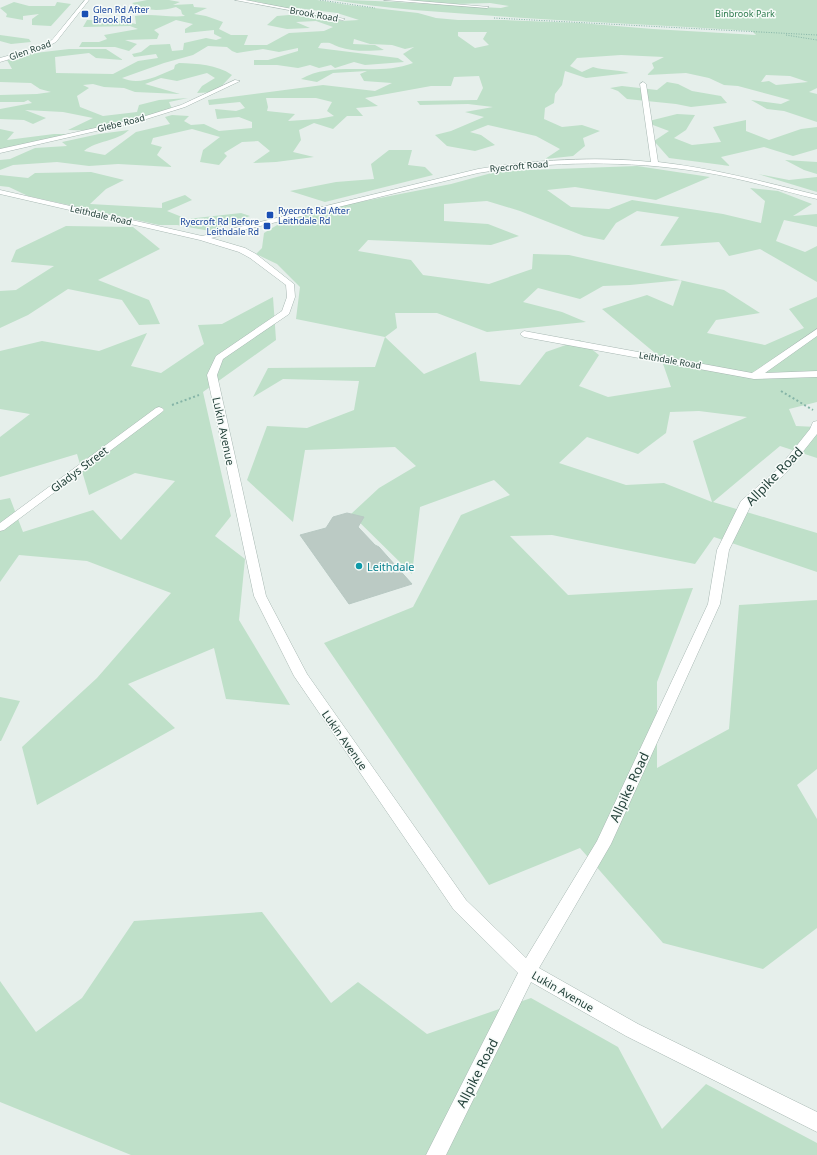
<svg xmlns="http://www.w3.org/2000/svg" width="817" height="1155" viewBox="0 0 817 1155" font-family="'Noto Sans',sans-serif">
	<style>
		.green { fill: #bfe0c9; fill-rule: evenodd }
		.building { fill: #bbcac4; stroke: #b8c9c3 }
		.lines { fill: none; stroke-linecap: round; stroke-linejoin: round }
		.minor-casing { stroke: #a8b8b3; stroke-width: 1 }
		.path-far1 { stroke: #85b4a7; stroke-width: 1; stroke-dasharray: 1 1.5; stroke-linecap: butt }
		.path { stroke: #85b4a7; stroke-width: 2; stroke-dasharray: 2 2.5; stroke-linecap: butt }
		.minor { fill: #fff; fill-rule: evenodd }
		.transit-dot { fill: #1a4fb4; stroke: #f7fbf9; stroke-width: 1.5 }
		.culture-dot { fill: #0f9aa8; stroke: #f7fbf9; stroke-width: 1.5 }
		.labels { text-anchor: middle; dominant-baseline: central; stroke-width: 3; stroke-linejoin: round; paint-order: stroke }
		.far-transit-label { font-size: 9px; fill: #164399; stroke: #f7fbf9; text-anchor: start }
		.far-park-label { font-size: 9px; fill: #2c7b4d; stroke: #f7fbf9 }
		.far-street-label { font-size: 9px; fill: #24423b; stroke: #f7fbf9 }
		.street-label { font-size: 11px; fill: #24423b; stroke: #f7fbf9 }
		.culture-label { font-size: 11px; fill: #0d838f; stroke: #f7fbf9; text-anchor: start }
		.near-street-label { font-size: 13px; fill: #24423b; stroke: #f7fbf9 }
	</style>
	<rect width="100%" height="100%" fill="#e6efeb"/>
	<path class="green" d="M 147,0 L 169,0 L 180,2 L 173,5 L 193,4 L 194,7 L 207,8 L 194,14 L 206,16 L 223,22 L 219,29 L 231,35 L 248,35 L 244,45 L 267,45 L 289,33 L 324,31 L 333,27 L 316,21 L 296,22 L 310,28 L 287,29 L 267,25 L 277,16 L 313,13 L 327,15 L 342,21 L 359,20 L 337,13 L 297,8 L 275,8 L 260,2 L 235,0 L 317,0 L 348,5 L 418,13 L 436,18 L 458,20 L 504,20 L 580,23 L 653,29 L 756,35 L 752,31 C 666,25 581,22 495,16 C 441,12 387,9 333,0 C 389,0 445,6 501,8 L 509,6 L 490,3 L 456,4 L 405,0 L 817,0 L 817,88 L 809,92 L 817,94 L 817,122 L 784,111 L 767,109 L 751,100 L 781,104 L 790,100 L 738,86 L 724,85 L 709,78 L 686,73 L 647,75 L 654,68 L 652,63 L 664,57 L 621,55 L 577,58 L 570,66 L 582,72 L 593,67 C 605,71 617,69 629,73 L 586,78 L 565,71 L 562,85 L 555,94 L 554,103 L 545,108 L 544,119 L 562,127 L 582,125 L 600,131 L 583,138 L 585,146 L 573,156 L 545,159 L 560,149 L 536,136 L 488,125 L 470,132 L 481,135 L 495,145 L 475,151 L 447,146 L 435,135 L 451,131 L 484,117 L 465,112 L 493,107 L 468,104 L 420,105 L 417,101 L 477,100 L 483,88 L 479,76 L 454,77 L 451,86 L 431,86 L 365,98 L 378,106 L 356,108 L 363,116 L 347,116 L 333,129 L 314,123 L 299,130 L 301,140 L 293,152 L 314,157 L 276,162 L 253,163 L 270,151 L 258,141 L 242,142 L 224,153 L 227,156 L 219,165 L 200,162 L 203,150 L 220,137 L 192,129 L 153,138 L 151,144 L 162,147 L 157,155 L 172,167 L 118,164 L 89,166 L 57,162 L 13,165 L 0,170 L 0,160 L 10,159 L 35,148 L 67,146 L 62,142 L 99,134 L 129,130 C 116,142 97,140 84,151 L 105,155 L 136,132 L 170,124 L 165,117 L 172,115 L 189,116 L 184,121 L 191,125 L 204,124 L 219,131 L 252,128 L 252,122 L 239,117 L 217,119 L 215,109 L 236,111 L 245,108 L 240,102 L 209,105 L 208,100 L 323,85 L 375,91 L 392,83 L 364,81 L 360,74 L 367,71 L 333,73 L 317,82 L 301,79 C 335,60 378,77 413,63 L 403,54 L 414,47 L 405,49 L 392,45 L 370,44 L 354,39 L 353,44 L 375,45 L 384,50 C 370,51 353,52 339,47 C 330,44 333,42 321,43 L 318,48 L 398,58 L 404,62 L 365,65 L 354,62 L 335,68 L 331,65 L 319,68 L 310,65 L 298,68 L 277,65 L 254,65 L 254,60 L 268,60 L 298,51 L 298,48 L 279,52 L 263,49 L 237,53 L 232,51 L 227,47 L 208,46 L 193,55 L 164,63 L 122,78 C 140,86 157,76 174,69 L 175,65 L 179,63 C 198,64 216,64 232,75 L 216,92 L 197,93 L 202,86 L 215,78 L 207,73 L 177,81 L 161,78 L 145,84 L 180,94 L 135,92 L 124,88 L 104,87 L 93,84 L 83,85 L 89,88 L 77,96 L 80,107 L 103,116 L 137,112 L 139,105 L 159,100 L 188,98 L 169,102 L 172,109 L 141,120 L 108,125 L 100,131 L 68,130 L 93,118 L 63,112 L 25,110 L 46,118 L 33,124 L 24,120 L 0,119 L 0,109 L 32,103 L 28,100 L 24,102 L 0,102 L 0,95 L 37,94 L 51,92 L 40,89 L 31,83 L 0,82 L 0,69 L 12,69 L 7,60 L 35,53 L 69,49 L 106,49 L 123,60 L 96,58 L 89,53 L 55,57 L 56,73 L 113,74 L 138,61 L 158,58 L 156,54 L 134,57 L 132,54 L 141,52 L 150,45 L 170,44 L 172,51 L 183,50 L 184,43 L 206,38 L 216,40 L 222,38 L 214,34 L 214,30 L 185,33 L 185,29 L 193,24 L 176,20 L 154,30 L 159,34 L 157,39 L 125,40 L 137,44 L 129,51 L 115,47 L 79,47 L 82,42 L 99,42 L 107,39 L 104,35 L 138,29 L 130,26 L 83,27 L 87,20 L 121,21 L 136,24 L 135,16 C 153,13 169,18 185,16 L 182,14 L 181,10 L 176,7 C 162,11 145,12 132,3 ZM 458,32 L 487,32 L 483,39 L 489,45 L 475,48 L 458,36 ZM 766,75 L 790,76 L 808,82 L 776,85 L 769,81 L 761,82 ZM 266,98 L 316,98 L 332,102 L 327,111 L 334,116 L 318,119 L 288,121 L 295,114 L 267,111 L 268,107 Z
		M 14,2 L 29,6 L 55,6 L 57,2 L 71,4 L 51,26 L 32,25 L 32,19 L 39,14 L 23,16 L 23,20 L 6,17 L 7,14 L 0,8 Z
		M 0,35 L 29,39 L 31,42 L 11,44 L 0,41 Z
		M 667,82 L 678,84 L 692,91 L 721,96 L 727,103 L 691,107 L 676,104 L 627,99 L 618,91 L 610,88 L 622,86 L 657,90 Z
		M 677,114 L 695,115 L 686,130 L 674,138 L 692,145 L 721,142 L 713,127 L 746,120 L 746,131 L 769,140 L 801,129 L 817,127 L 817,149 L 793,156 L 764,147 L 721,157 L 730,166 L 669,158 L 654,141 L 669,131 L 645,122 Z
		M 0,129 L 14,132 L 7,140 L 54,134 L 75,134 L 0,151 Z
		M 389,150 L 412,150 L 408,165 L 425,167 L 433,175 L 325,202 L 290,191 L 336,182 L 374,179 L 371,164 Z
		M 785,160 L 817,162 L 817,174 L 804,170 Z
		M 637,166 L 710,177 L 656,200 L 575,187 L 547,190 L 571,207 L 609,209 L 632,200 L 723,214 L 761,223 L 765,201 L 750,188 L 778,191 L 812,204 L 793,216 L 817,214 L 817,227 L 784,220 L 776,241 L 805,252 L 817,246 L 817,282 L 760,249 L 729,256 L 719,242 L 660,246 L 679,217 L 637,211 L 616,223 L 604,240 L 584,236 L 520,211 L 487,201 L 444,204 L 444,221 L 488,224 L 519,236 L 491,245 L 368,240 L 358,251 L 411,260 L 423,275 L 489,284 L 532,269 L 533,254 L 569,255 L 724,290 L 760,313 L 716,320 L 707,333 L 765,345 L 804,328 L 789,309 L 817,297 L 817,402 L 789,409 L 796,426 L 817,427 L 817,458 L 780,446 L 713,502 L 817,533 L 817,572 L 714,537 L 695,564 L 552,535 L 510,536 L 568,595 L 693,588 L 657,682 L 657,768 L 729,729 L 739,605 L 817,600 L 817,769 L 797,785 L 817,819 L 817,928 L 763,969 L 663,943 L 580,848 L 489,885 L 324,643 L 413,607 L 461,515 L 510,495 L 494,480 L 420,507 L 412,574 L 351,514 L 379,488 L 416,466 L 395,447 L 305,450 L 293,522 L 247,480 L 267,426 L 307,428 L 354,410 L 359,381 L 283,379 L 253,397 L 268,368 L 375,367 L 385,337 L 296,319 L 300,287 L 277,264 L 256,254 L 262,248 L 264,233 L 302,210 L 329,208 L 451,184 L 499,171 ZM 682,280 L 673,306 L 647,295 L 602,309 L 661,358 L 671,387 L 608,397 L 579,386 L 599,355 L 580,340 L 546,352 L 520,385 L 480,381 L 476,352 L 424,374 L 385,337 L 397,328 L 395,313 L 437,313 L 487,332 L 586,322 L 562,312 L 523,302 L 538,288 L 580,299 L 603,286 L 630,285 ZM 699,411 L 747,417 L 693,441 L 712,502 L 664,483 L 626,485 L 559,463 L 587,437 L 638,454 L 666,433 L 670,412 Z
		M 91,172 L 124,180 L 106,189 L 90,204 L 162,208 L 162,203 L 185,195 L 192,200 L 167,211 L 187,219 L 241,213 L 250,216 L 210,231 L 177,225 L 159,225 L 28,196 L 9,187 L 0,186 L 0,175 L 28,178 L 35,173 Z
		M 758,174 L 789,180 L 817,177 L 817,192 Z
		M 66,226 L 133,227 L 160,249 L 98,280 L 149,300 L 160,324 L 139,325 L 122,300 L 68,289 L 28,315 L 0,328 L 0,291 L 16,290 L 54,266 L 11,262 L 16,250 Z
		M 273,297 L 276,340 L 203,392 L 231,516 L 215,536 L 245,559 L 239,620 L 290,705 L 226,699 L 214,648 L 128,684 L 175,728 L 37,805 L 22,747 L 97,678 L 171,593 L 87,561 L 19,555 L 0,582 L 0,500 L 10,498 L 23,532 L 93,510 L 121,540 L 175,481 L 135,473 L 89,495 L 77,454 L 0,477 L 0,437 L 30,414 L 0,409 L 0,351 L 42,341 L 99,351 L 147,333 L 131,366 L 161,373 L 204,344 L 198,325 L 222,324 Z
		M 0,697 L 20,701 L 1,741 L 0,741 Z
		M 262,912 L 331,1003 L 358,982 L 427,1034 L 531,998 L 618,1047 L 662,1129 L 706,1084 L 817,1143 L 817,1155 L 131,1155 L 0,1102 L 0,981 L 36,1032 L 82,998 L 134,921 Z"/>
	<path class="building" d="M 347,513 L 364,517 L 358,527 L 375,545 L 379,547 L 412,584 L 349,604 L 300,535 L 326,528 L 333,517 Z"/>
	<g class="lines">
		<defs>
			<path id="minor" d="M 85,0 L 89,0 L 56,42 L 40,50 L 0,62 L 0,58 L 36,48 L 52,40 Z
				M 235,0 L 245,0 L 345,19 L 343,20 Z
				M 384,0 L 406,0 L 489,7 L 487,8 Z
				M 235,80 L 240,81 L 185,107 L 140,121 L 0,153 L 0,149 L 136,119 L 181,105 Z
				M 643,82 L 646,84 L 658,162 C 712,168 764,182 817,195 L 817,199 C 779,190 741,178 702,172 C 627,160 552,161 478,173 L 211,238 L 245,248 L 256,254 L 294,284 L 295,297 L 289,314 L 223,359 L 217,375 L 266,596 L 307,674 L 466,900 L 526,958 L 597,841 L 708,604 L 717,550 L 741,501 L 778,469 L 810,429 L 813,422 L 817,421 L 817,434 L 786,473 L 752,503 L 729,550 L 720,604 L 611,844 L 539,968 L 638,1024 L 817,1112 L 817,1132 L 626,1036 L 531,982 L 446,1155 L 426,1155 L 518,973 L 454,910 L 294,676 L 254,596 L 207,375 L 216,356 L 282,311 L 287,297 L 286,285 L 250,258 L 239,252 L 200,240 L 0,194 L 0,190 L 202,236 L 478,169 C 535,160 594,156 651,162 L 640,84 Z
				M 817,329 L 817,336 L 765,373 L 817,371 L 817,377 L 754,379 L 524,337 L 520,334 L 524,331 L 752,373 Z
				M 159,407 L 162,408 L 164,410 L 162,412 L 4,530 L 0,531 L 0,523 L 156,408 Z"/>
		</defs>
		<use href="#minor" class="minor-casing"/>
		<path class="path-far1" d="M 320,0 L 375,8
			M 494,18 L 817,35
			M 786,35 L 817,40"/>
		<path class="path" d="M 781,391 L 813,410
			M 172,405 L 199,395"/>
		<use href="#minor" class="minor"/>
	</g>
	<g class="transit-dot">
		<rect x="81" y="10" width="8" height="8" rx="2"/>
		<rect x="266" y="211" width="8" height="8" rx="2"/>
		<rect x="263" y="222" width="8" height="8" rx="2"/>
	</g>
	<circle class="culture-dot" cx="359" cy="566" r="4"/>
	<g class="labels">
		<g class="far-transit-label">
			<text x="93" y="9">Glen Rd After<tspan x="93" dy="10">Brook Rd</tspan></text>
			<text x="278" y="210">Ryecroft Rd After<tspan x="278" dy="10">Leithdale Rd</tspan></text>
			<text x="259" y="221" text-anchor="end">Ryecroft Rd Before<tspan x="259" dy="10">Leithdale Rd</tspan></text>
		</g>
		<g class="far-park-label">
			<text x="745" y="13">Binbrook Park</text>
		</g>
		<g class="far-street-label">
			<text transform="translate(314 14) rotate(10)">Brook Road</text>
			<text transform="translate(30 50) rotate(-19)">Glen Road</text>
			<text transform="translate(121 123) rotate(-14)">Glebe Road</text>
			<text transform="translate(519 166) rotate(-5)">Ryecroft Road</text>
			<text transform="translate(101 215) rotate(13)">Leithdale Road</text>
			<text transform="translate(670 360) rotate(10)">Leithdale Road</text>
		</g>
		<g class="street-label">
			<text transform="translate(224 431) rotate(78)">Lukin Avenue</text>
			<text transform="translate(79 469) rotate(-37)">Gladys Street</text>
			<text transform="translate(345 740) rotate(55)">Lukin Avenue</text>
			<text transform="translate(563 991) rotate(30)">Lukin Avenue</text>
		</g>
		<g class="culture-label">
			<text x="367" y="566">Leithdale</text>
		</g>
		<g class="near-street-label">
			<text transform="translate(774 476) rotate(-46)">Allpike Road</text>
			<text transform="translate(629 787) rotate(-65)">Allpike Road</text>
			<text transform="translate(477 1073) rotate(-63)">Allpike Road</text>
		</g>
	</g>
</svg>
